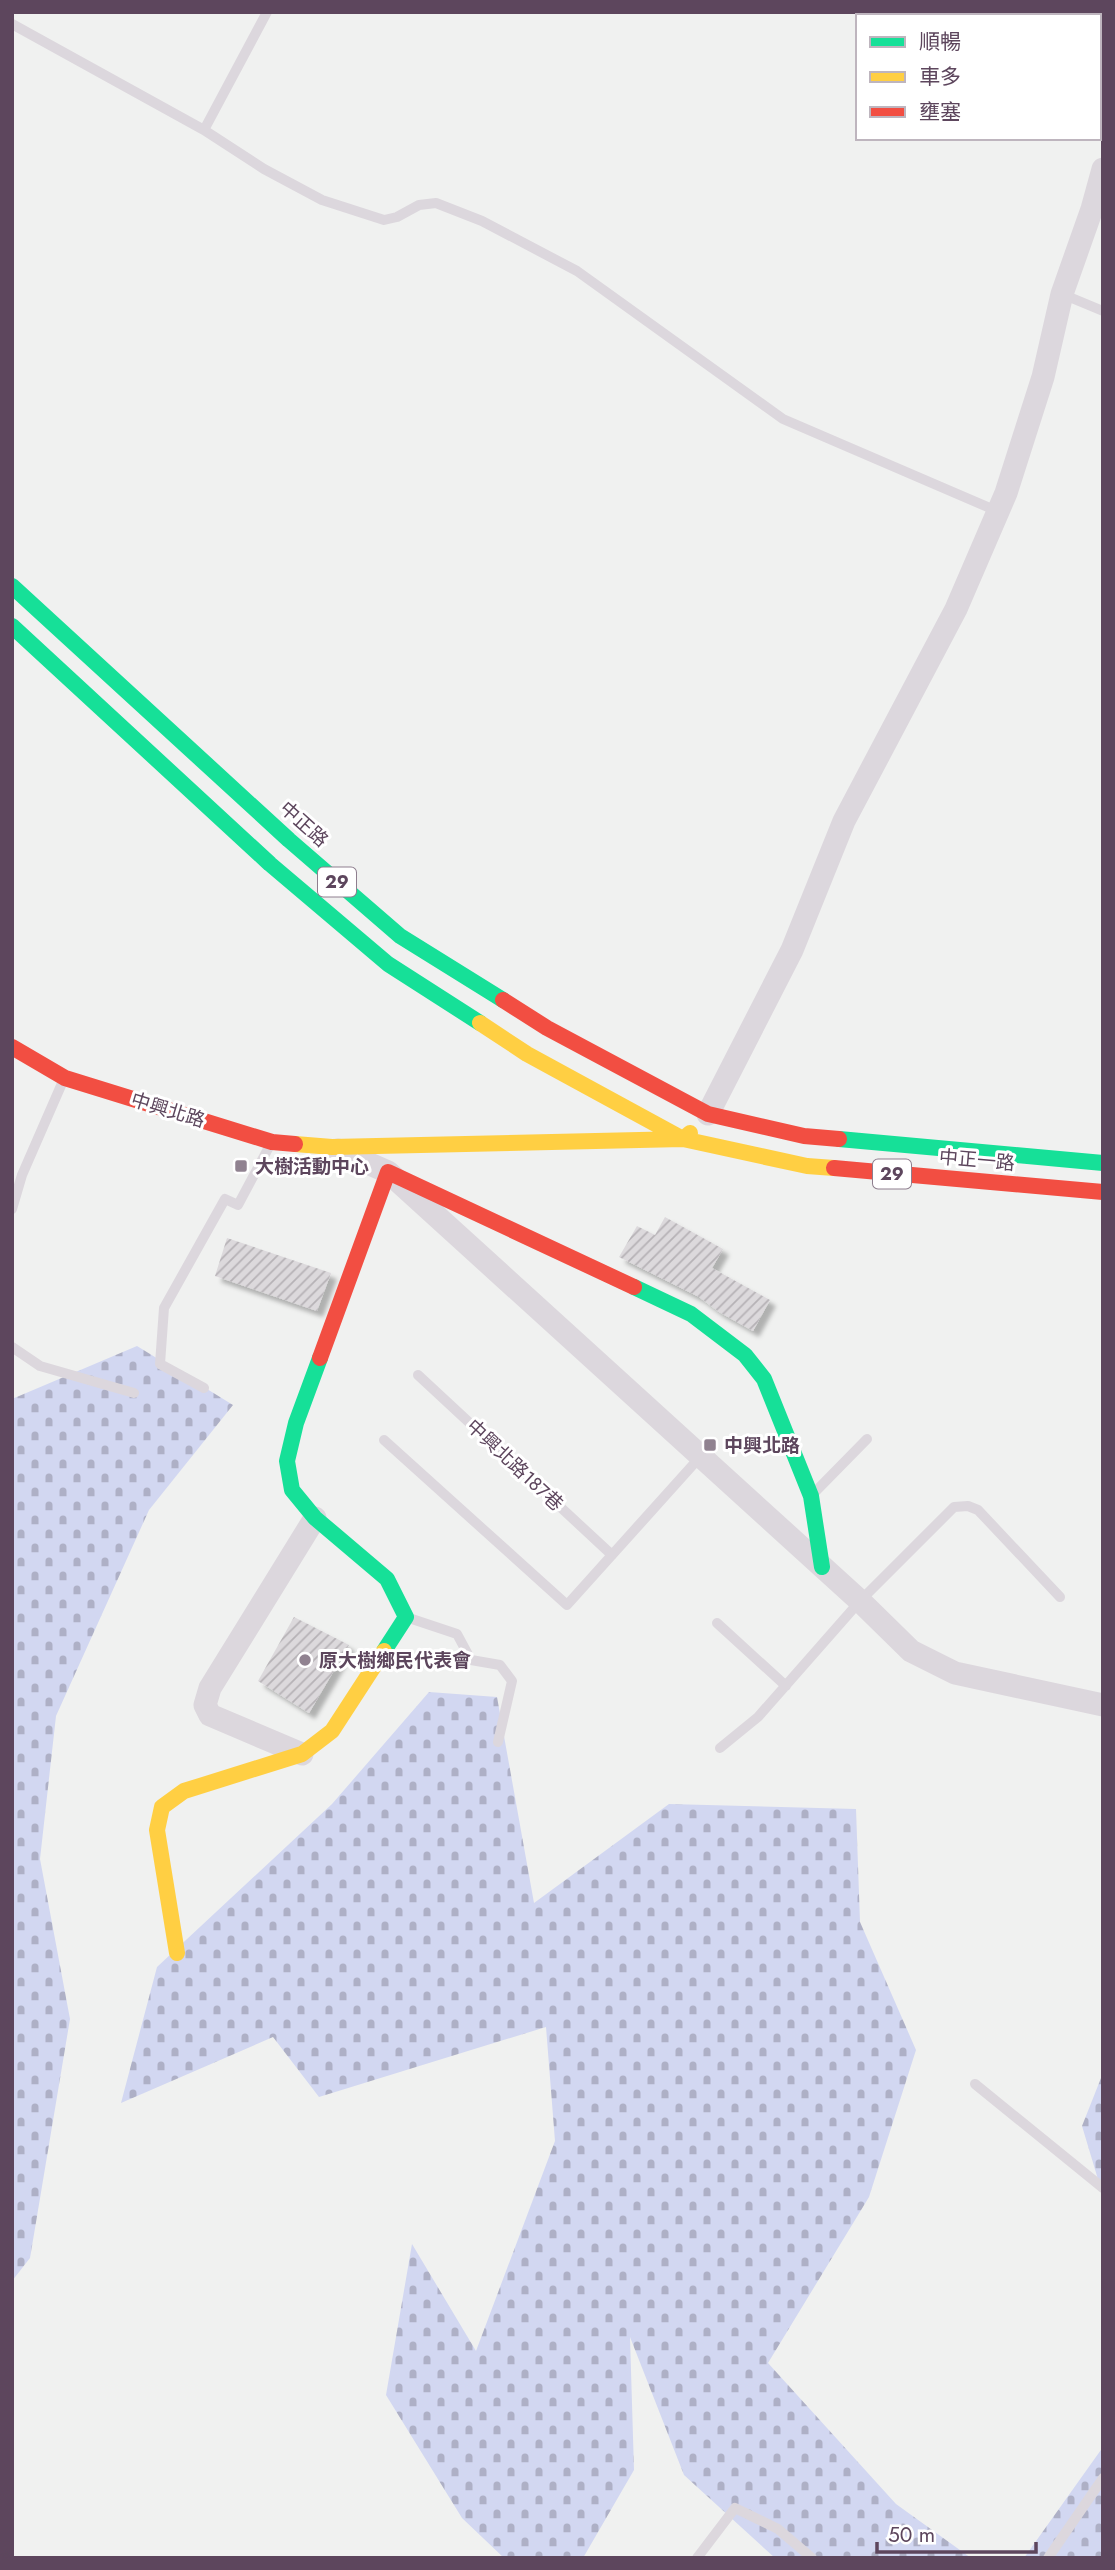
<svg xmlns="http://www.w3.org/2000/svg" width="1115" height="2570" viewBox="0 0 1115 2570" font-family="Jost,'Noto Sans TC',sans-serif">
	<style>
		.cemetery { fill: url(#cemetery-stones) }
		.building { fill: url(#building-hatch); filter: url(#shadow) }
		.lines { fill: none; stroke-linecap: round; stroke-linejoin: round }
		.lane { stroke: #dcd7dd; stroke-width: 10 }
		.street { stroke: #dcd7dd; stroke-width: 23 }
		.fast { stroke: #16e098; stroke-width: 16 }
		.slow { stroke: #ffcf43; stroke-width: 16 }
		.jam { stroke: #f24e42; stroke-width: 16 }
		.poi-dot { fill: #908290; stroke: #fff; stroke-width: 2.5 }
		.labels { text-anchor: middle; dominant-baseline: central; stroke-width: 6; stroke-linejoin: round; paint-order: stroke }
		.shield { fill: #fff; stroke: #8e7e8e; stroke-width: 2 }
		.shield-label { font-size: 18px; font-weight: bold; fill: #5d465d }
		.street-label { font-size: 19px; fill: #5d465d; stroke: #fff }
		.poi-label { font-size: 19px; font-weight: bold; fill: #5d465d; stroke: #fff; text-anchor: start }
	</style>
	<defs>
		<pattern id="cemetery-stones" width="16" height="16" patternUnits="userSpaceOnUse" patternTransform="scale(1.75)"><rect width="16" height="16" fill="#d2d7f1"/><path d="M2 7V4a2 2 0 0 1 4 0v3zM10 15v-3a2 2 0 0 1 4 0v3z" fill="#aeb0c6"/></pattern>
		<pattern id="building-hatch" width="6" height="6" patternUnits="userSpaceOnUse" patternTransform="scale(1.75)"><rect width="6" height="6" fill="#dcd9dc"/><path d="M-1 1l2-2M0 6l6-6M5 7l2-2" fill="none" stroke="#b6b2b6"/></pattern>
		<filter id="shadow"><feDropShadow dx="6" dy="6" stdDeviation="2" flood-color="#0004"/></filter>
	</defs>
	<rect width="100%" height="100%" fill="#f0f1f0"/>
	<path class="cemetery" d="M 137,1346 L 233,1405 L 149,1510 L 56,1716 L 40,1859 L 70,2019 L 30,2258 L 12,2281 L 12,1399 Z
		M 429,1692 L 497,1697 L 534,1903 L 669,1804 L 856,1809 L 860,1922 L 916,2050 L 869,2197 L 768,2363 L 896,2504 L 971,2558 L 775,2558 L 684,2475 L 630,2337 L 634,2470 L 583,2558 L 504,2558 L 462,2518 L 386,2395 L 412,2244 L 476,2351 L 555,2141 L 546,2027 L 319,2097 L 273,2037 L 121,2103 L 157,1967 L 332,1804 Z
		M 1103,2073 L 1103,2196 L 1082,2126 Z
		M 1103,2447 L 1103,2558 L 1024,2558 Z"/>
	<path class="building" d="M 665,1217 L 723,1249 L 712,1268 L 770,1300 L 753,1331 L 719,1312 L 699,1297 L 619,1257 L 637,1226 L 655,1235 Z
		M 227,1238 L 331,1273 L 317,1311 L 215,1276 Z
		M 294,1617 L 349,1645 L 309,1713 L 258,1681 Z"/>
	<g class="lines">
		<path class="lane" d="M 12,24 L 204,130 L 264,169 L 322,200 L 384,220 L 397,217 L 419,205 L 436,203 L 482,221 L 577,271 L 783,419 L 997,511
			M 204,130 L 267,12
			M 1062,294 L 1103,311
			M 12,1209 L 22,1175 L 63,1081
			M 12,1347 L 40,1366 L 134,1393
			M 418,1375 L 612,1555
			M 204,1388 L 160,1364 L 164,1308 L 225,1199 L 238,1205 L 270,1145
			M 384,1440 L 567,1605 L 700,1457
			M 813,1494 L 867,1439
			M 409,1618 L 457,1634 L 471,1660 L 500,1665 L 512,1681 L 498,1742
			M 717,1623 L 786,1686
			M 720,1748 L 758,1717 L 860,1601 L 954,1507 L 968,1506 L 978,1510 L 1060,1597
			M 975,2084 L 1103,2188
			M 697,2558 L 735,2508 L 778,2529 L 812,2558
			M 1048,2558 L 1103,2478"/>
		<path class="street" d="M 708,1114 L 792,950 L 844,821 L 956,609 L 1006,493 L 1043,377 L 1062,294 L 1092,209 L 1103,169
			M 338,1150 L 388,1172 L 860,1601 L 911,1651 L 955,1673 L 1103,1705
			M 302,1754 L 210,1715 L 205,1705 L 210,1688 L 315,1518"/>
		<path class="fast" d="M 12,586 L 289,840 L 400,936 L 503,1000
			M 12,626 L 270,864 L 388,964 L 480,1023
			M 839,1139 L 1103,1163
			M 634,1287 L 691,1314 L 745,1355 L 764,1379 L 811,1496 L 822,1567
			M 320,1358 L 296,1423 L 287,1461 L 292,1490 L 315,1518 L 387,1579 L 406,1617 L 384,1651"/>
		<path class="slow" d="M 480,1023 L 527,1054 L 683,1139 L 807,1166 L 834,1168
			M 295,1144 L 332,1147 L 683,1139 L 690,1133
			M 177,1953 L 157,1830 L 162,1807 L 184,1791 L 302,1754 L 332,1731 L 384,1651"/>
		<path class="jam" d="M 503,1000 L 547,1028 L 708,1114 L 804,1136 L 839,1139
			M 12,1047 L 65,1078 L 272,1142 L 295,1144
			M 834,1168 L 1103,1192
			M 320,1358 L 388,1172 L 634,1287"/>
	</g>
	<g class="poi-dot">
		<rect x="234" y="1159" width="14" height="14" rx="3.5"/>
		<rect x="703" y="1438" width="14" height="14" rx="3.5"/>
		<circle cx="305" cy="1660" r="7"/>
	</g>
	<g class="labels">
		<g class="shield">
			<rect x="318" y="867.5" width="38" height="29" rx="5"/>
			<rect x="873" y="1159.5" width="38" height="29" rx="5"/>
		</g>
		<g class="shield-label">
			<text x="337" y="882">29</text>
			<text x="892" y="1174">29</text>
		</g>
		<g class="street-label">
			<text transform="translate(304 824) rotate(42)">中正路</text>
			<text transform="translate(168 1110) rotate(17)">中興北路</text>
			<text transform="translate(977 1160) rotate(5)">中正一路</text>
			<text transform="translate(515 1465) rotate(43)">中興北路187巷</text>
		</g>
		<g class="poi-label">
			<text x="255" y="1166">大樹活動中心</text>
			<text x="724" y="1445">中興北路</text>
			<text x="319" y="1660">原大樹鄉民代表會</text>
		</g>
	</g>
	<rect width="1115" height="2570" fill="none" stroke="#5d465d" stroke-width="28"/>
	<rect x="856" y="14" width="245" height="126" fill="#ffffff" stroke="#beb5be" stroke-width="2"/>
	<rect x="870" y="37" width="35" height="10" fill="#16e098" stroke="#beb5be" stroke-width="2"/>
	<text x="919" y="49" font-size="21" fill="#5d465d">順暢</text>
	<rect x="870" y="72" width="35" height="10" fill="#ffcf43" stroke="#beb5be" stroke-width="2"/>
	<text x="919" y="84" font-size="21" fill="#5d465d">車多</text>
	<rect x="870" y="107" width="35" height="10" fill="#f24e42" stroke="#beb5be" stroke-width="2"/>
	<text x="919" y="119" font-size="21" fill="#5d465d">壅塞</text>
	<path d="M877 2542v10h159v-10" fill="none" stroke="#5d465d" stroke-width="3.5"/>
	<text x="888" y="2542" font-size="21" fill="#5d465d" stroke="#ffffff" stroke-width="5" paint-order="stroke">50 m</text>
</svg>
